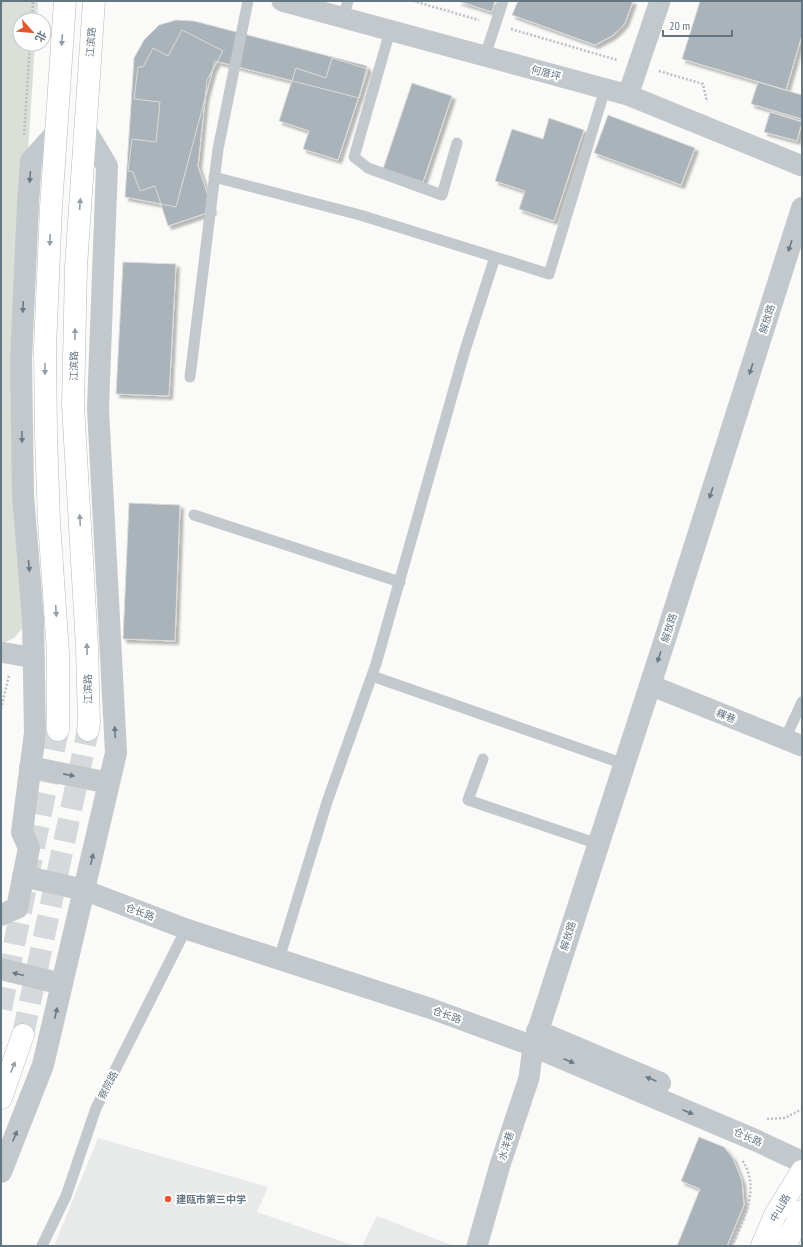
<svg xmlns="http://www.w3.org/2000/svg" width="803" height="1247" viewBox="0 0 803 1247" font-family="'PT Sans Narrow','Noto Sans SC',sans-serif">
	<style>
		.built { fill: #e8e9e9 }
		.green { fill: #dadfd7 }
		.building { fill: #aab3b9; stroke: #dcdcda; filter: url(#shadow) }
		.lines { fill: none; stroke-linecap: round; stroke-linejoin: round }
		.secondary-tunnel { stroke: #d5d9db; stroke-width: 22; stroke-dasharray: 22 11; stroke-linecap: butt }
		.secondary-casing { stroke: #b3babf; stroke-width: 23 }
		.path { stroke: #bbbfc2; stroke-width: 2.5; stroke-dasharray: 2 2; stroke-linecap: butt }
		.service { stroke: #c3c8cc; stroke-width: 11 }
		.minor { stroke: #c3c8cc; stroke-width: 21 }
		.tertiary { stroke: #c3c8cc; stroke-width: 22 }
		.secondary { stroke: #fff; stroke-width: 22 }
		.oneway { fill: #939fa8 }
		.oneway2 { fill: #6a7a87 }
		.poi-dot { fill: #e4572e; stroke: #fff; stroke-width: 1.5 }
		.labels { text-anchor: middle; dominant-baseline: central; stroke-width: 4; stroke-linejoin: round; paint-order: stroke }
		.street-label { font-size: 10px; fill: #657683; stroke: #fff }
		.poi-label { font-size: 10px; font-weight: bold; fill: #657683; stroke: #fff; text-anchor: start }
	</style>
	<defs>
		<filter id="shadow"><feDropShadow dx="3.5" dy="3.5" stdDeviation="1" flood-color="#0004"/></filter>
	</defs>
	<rect width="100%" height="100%" fill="#fafaf8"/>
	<path class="built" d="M 98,1138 L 268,1187 L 257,1212 L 355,1246 L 54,1246 Z
		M 377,1216 L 454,1246 L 362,1246 Z"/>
	<path class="green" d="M 1,1 L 38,1 L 37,20 L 20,20 L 20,44 L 35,44 L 18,302 L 26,624 L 14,638 L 1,644 Z"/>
	<path class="building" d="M 458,1 L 495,1 L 492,12 Z
		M 518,1 L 633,1 L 625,23 L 620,29 L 612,36 L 595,45 L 512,15 Z
		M 700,1 L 802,1 L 802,35 L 786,90 L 682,59 Z
		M 176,20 L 194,21 L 367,66 L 359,98 L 215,61 L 176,207 L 125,197 L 134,58 L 144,40 L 159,25 Z
		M 182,30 L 223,51 L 207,80 L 198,166 L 213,211 L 168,226 L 155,186 L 140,191 L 133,172 L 128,171 L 132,139 L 156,142 L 160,102 L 134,99 L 138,67 L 143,67 L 153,48 L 168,56 Z
		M 332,58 L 368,69 L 338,160 L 303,149 L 309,131 L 279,121 L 296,68 L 326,78 Z
		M 758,82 L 802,95 L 802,119 L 751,104 Z
		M 412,83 L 452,96 L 423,182 L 383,169 Z
		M 770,112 L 802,122 L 797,141 L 764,132 Z
		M 608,115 L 695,148 L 681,185 L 594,153 Z
		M 549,118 L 584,130 L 554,221 L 519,209 L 525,191 L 495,181 L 512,129 L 543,139 Z
		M 123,262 L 176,264 L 169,396 L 116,394 Z
		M 129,503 L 180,505 L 175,641 L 123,639 Z
		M 699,1137 L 724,1147 L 733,1158 L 742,1181 L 744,1205 L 727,1246 L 677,1246 L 700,1189 L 681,1181 Z"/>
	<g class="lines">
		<path class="secondary-tunnel" d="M 1,1009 L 58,730
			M 23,1035 L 88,730"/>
		<defs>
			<path id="secondary" d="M 58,730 L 58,653 L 49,521 L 46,435 L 45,347 L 51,207 L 65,1
				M 88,730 L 89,723 L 87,647 L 73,405 L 76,267 L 94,1
				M 1,1098 L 23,1035
				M 762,1246 L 775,1215 L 802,1171
				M 785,1246 L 802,1211"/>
		</defs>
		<use href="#secondary" class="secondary-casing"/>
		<path class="path" d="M 413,1 L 479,20
			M 32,20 L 33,1
			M 511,29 L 617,60
			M 659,71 L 703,84 L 707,102
			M 24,135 L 30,44
			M 1,709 L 9,675
			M 767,1119 L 785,1118 L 802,1109
			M 732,1246 C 744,1218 761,1188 742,1160"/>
		<path class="service" d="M 343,18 L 348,1
			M 390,31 L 354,157 L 368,168 L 442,195 L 457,143
			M 485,56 L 503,1
			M 214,177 L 360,215 L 495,257 L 465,350 L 376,664 L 327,802 L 279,959
			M 495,257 L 549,274 L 605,89
			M 190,377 L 218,149 L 248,1
			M 194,515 L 400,582
			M 372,676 L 624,764
			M 785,739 L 802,702
			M 483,759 L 468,800 L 598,844
			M 42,1246 L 66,1196 L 96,1108 L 186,929"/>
		<path class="minor" d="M 282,1 L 628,95 L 802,166
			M 628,95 L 660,1
			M 1,652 L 34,658
			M 650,685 L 802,746
			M 84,890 L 186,929 L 432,1009 L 533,1046 L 529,1078 L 500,1165 L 477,1246"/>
		<path class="tertiary" d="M 802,208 L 667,633 L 533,1046 L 755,1140 L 802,1162
			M 30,767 L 109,783
			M 23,876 L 84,890
			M 1,915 L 17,908 L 29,848 L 22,832 L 35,733 L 33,619 L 23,495 L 21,360 L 28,204 L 31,161 L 56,133
			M 1,969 L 62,984
			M 537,1031 L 660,1083
			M 1,1172 L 43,1065 L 116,753 L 98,408 L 107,166 L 85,129"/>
		<use href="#secondary" class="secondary"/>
	</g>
	<defs><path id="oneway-solid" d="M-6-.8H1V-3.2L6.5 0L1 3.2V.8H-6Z"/></defs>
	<g class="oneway">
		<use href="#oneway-solid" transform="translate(62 40) rotate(94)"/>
		<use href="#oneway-solid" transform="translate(80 204) rotate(-86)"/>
		<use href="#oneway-solid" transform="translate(50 240) rotate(92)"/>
		<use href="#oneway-solid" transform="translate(75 334) rotate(-89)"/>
		<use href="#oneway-solid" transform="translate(45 369) rotate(90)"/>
		<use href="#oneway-solid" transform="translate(80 520) rotate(-93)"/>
		<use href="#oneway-solid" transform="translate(56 611) rotate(87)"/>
		<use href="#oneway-solid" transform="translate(87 649) rotate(-92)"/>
		<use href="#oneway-solid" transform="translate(13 1067) rotate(-69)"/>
	</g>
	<g class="oneway2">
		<use href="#oneway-solid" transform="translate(30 177) rotate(94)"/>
		<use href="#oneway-solid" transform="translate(790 246) rotate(108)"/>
		<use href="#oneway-solid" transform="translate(23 307) rotate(93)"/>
		<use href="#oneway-solid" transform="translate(751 369) rotate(108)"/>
		<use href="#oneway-solid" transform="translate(22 437) rotate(89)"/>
		<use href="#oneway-solid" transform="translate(711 493) rotate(108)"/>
		<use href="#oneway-solid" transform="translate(29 566) rotate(85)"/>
		<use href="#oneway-solid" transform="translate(659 657) rotate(108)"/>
		<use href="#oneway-solid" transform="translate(115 732) rotate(-93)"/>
		<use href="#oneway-solid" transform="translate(69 775) rotate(11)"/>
		<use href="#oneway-solid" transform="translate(92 859) rotate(-77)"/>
		<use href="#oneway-solid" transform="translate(18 974) rotate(-166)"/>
		<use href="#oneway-solid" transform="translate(56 1013) rotate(-77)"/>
		<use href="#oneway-solid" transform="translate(569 1061) rotate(23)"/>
		<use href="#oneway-solid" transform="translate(651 1079) rotate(-157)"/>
		<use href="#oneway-solid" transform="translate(688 1112) rotate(23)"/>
		<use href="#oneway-solid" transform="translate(15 1136) rotate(-68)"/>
	</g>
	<circle class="poi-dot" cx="168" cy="1199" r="4"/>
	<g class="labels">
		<g class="street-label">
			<text transform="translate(91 42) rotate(-86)">江滨路</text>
			<text transform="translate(546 73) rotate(15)">何厝坪</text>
			<text transform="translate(767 319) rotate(-72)">解放路</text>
			<text transform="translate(74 366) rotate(-89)">江滨路</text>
			<text transform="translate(669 628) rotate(-72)">解放路</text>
			<text transform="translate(88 689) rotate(-91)">江滨路</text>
			<text transform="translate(726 716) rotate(22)">粿巷</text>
			<text transform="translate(140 912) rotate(21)">仓长路</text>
			<text transform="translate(568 936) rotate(-72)">解放路</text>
			<text transform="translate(447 1015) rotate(20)">仓长路</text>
			<text transform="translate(108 1085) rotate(-63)">察院路</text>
			<text transform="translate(748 1137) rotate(24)">仓长路</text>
			<text transform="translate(506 1146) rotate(-72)">水洋巷</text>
			<text transform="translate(780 1208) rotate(-61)">中山路</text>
		</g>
		<g class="poi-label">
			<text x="176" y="1199">建瓯市第三中学</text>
		</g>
	</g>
	<rect width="803" height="1247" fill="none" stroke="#657683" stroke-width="4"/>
	<g transform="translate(32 32) rotate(117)"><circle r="19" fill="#ffffff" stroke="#c1c8cd"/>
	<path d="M0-3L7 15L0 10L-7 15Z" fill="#e4572e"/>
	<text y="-6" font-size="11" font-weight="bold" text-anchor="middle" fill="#657683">北</text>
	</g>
	<path d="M663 30v6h69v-6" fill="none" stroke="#657683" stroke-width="2"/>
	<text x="669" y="30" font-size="12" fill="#657683" stroke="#ffffff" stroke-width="3" paint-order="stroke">20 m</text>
</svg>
